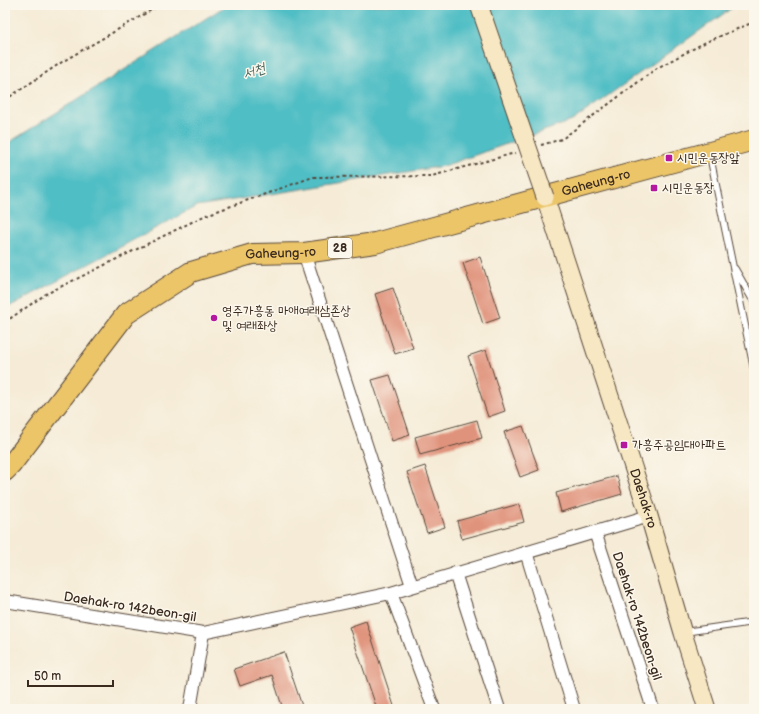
<svg xmlns="http://www.w3.org/2000/svg" width="759" height="714" viewBox="0 0 759 714" font-family="'Balsamiq Sans','Poor Story',sans-serif">
	<style>
		.water { fill: #50bec5; stroke: #467472 }
		.building { fill: #e0937c }
		.lines { fill: none; stroke-linecap: round; stroke-linejoin: round }
		.lane-casing { stroke: #57473a; stroke-width: 8 }
		.street-casing { stroke: #57473a; stroke-width: 14 }
		.secondary-casing { stroke: #57473a; stroke-width: 19 }
		.primary-casing { stroke: #57473a; stroke-width: 22 }
		.path { stroke: #57473a; stroke-width: 2; stroke-dasharray: 3 3; stroke-linecap: butt }
		.lane { stroke: #fff; stroke-width: 6 }
		.street { stroke: #fff; stroke-width: 12 }
		.secondary { stroke: #f7e8c3; stroke-width: 17 }
		.primary { stroke: #ecc569; stroke-width: 20 }
		.secondary-bridge-casing { stroke: #57473a; stroke-width: 19; stroke-linecap: butt }
		.secondary-bridge { stroke: #f7e8c3; stroke-width: 17 }
		.poi-dot { fill: #b5179e; stroke: #fbf7ec; stroke-width: 1.5 }
		.labels { text-anchor: middle; dominant-baseline: central; stroke-width: 3; stroke-linejoin: round; paint-order: stroke }
		.shield { fill: #fbf7ec; stroke: #75685c; stroke-width: 1 }
		.shield-label { font-size: 12px; font-weight: bold; fill: #3b2a1e }
		.poi-label { font-size: 13px; fill: #3b2a1e; stroke: #fbf7ec; text-anchor: start }
		.street-label { font-size: 13px; fill: #3b2a1e; stroke: #fbf7ec }
		.water-label { font-size: 14px; font-style: italic; fill: #425e58; stroke: #fbf7ec }
	</style>
	<rect width="100%" height="100%" fill="#fbf7ec"/>
	<filter id="ink" filterUnits="userSpaceOnUse"><feTurbulence type="fractalNoise" baseFrequency=".025" numOctaves="2"/><feDisplacementMap in="SourceGraphic" scale="8" xChannelSelector="R" yChannelSelector="G"/><feConvolveMatrix kernelMatrix="1 2 1 2 8 2 1 2 1" color-interpolation-filters="sRGB"/></filter>
	<filter id="wash" filterUnits="userSpaceOnUse"><feTurbulence type="fractalNoise" baseFrequency=".012" numOctaves="4" result="noise"/><feDisplacementMap in="SourceGraphic" scale="16" xChannelSelector="R" yChannelSelector="G"/><feGaussianBlur stdDeviation="0.9" result="paint"/><feColorMatrix in="noise" values="0 0 0 0 0 0 0 0 0 0 0 0 0 0 0 0 0 1.4 0 .05"/><feComposite in="paint" operator="in"/></filter>
	<g filter="url(#wash)">
		<rect width="100%" height="100%" fill="#f5ebd6"/>
		<path class="water" d="M 227,5 L 736,5 L 572,121 L 444,166 L 197,206 L 5,309 L 5,145 Z"/>
		<g id="blocks">
			<path class="building" d="M 480,257 L 500,318 L 483,324 L 463,263 Z
				M 393,288 L 413,348 L 395,354 L 375,294 Z
				M 486,350 L 505,411 L 488,417 L 468,356 Z
				M 390,375 L 410,435 L 392,441 L 372,380 Z
				M 477,420 L 482,438 L 420,455 L 415,437 Z
				M 523,426 L 539,470 L 520,477 L 504,432 Z
				M 425,466 L 445,527 L 427,533 L 407,472 Z
				M 617,476 L 622,494 L 561,512 L 556,493 Z
				M 519,504 L 524,522 L 462,539 L 457,521 Z
				M 366,621 L 395,709 L 377,709 L 349,627 Z
				M 284,652 L 303,709 L 283,709 L 272,675 L 240,686 L 234,669 Z"/>
		</g>
	</g>
	<g filter="url(#ink)">
		<use href="#blocks" fill-opacity="0" stroke="#57473a" stroke-width="1"/>
		<g class="lines">
			<defs>
				<path id="lane" d="M 710,156 L 754,369
					M 735,269 L 754,302
					M 684,632 L 754,622"/>
				<path id="street" d="M 304,253 L 412,586
					M 595,532 L 653,709
					M 526,552 L 574,709
					M 455,573 L 499,709
					M 5,601 L 203,633 L 391,593
					M 190,709 L 203,633
					M 434,709 L 391,593 L 649,516"/>
				<g id="secondary">
					<path id="s1" d="M 545,197 L 649,516 L 683,633 L 707,709"/>
				</g>
				<g id="primary">
					<path id="s2" d="M 5,471 L 11,465 L 126,314 L 191,272 L 252,254 L 304,253 L 375,243 L 754,140"/>
				</g>
			</defs>
			<use href="#lane" class="lane-casing"/>
			<use href="#street" class="street-casing"/>
			<use href="#secondary" class="secondary-casing"/>
			<use href="#primary" class="primary-casing"/>
			<path class="path" d="M 5,100 L 62,62 L 160,5
				M 541,145 L 562,139 L 657,68 L 706,42 L 754,22
				M 5,322 L 46,294 L 206,215 L 313,177 L 432,176 L 515,153"/>
			<use href="#lane" class="lane"/>
			<use href="#street" class="street"/>
			<use href="#secondary" class="secondary"/>
			<use href="#primary" class="primary"/>
			<defs>
				<path id="secondary-bridge" d="M 479,5 L 545,197"/>
			</defs>
			<use href="#secondary-bridge" class="secondary-bridge-casing"/>
			<use href="#secondary-bridge" class="secondary-bridge"/>
		</g>
	</g>
	<g class="poi-dot">
		<rect x="665" y="154" width="8" height="8" rx="2"/>
		<rect x="650" y="184" width="8" height="8" rx="2"/>
		<circle cx="214" cy="318" r="4"/>
		<rect x="620" y="441" width="8" height="8" rx="2"/>
	</g>
	<g class="labels">
		<rect class="shield" x="328" y="238" width="24" height="20" rx="3"/>
		<g class="shield-label">
			<text x="340" y="248">28</text>
		</g>
		<g class="poi-label">
			<text x="677" y="158">시민운동장앞</text>
			<text x="662" y="188">시민운동장</text>
			<text x="222" y="311">영주가흥동 마애여래삼존상<tspan x="222" dy="15">및 여래좌상</tspan></text>
			<text x="632" y="445">가흥주공임대아파트</text>
		</g>
		<g class="street-label">
			<text stroke="none"><textPath href="#s2" startOffset="692">Gaheung-ro</textPath></text>
			<text stroke="none"><textPath href="#s2" startOffset="368">Gaheung-ro</textPath></text>
			<text stroke="none"><textPath href="#s1" startOffset="317">Daehak-ro</textPath></text>
			<text transform="translate(130 607) rotate(9)">Daehak-ro 142beon-gil</text>
			<text transform="translate(637 616) rotate(72)">Daehak-ro 142beon-gil</text>
		</g>
		<g class="water-label">
			<text transform="translate(254 71) rotate(-19)">서천</text>
		</g>
	</g>
	<rect width="759" height="714" fill="none" stroke="#fbf7ec" stroke-width="20"/>
	<path d="M28 680v6h85v-6" fill="none" stroke="#3b2a1e" stroke-width="2"/>
	<text x="34" y="680" font-size="12" fill="#3b2a1e" stroke="#fbf7ec" stroke-width="3" paint-order="stroke">50 m</text>
</svg>
